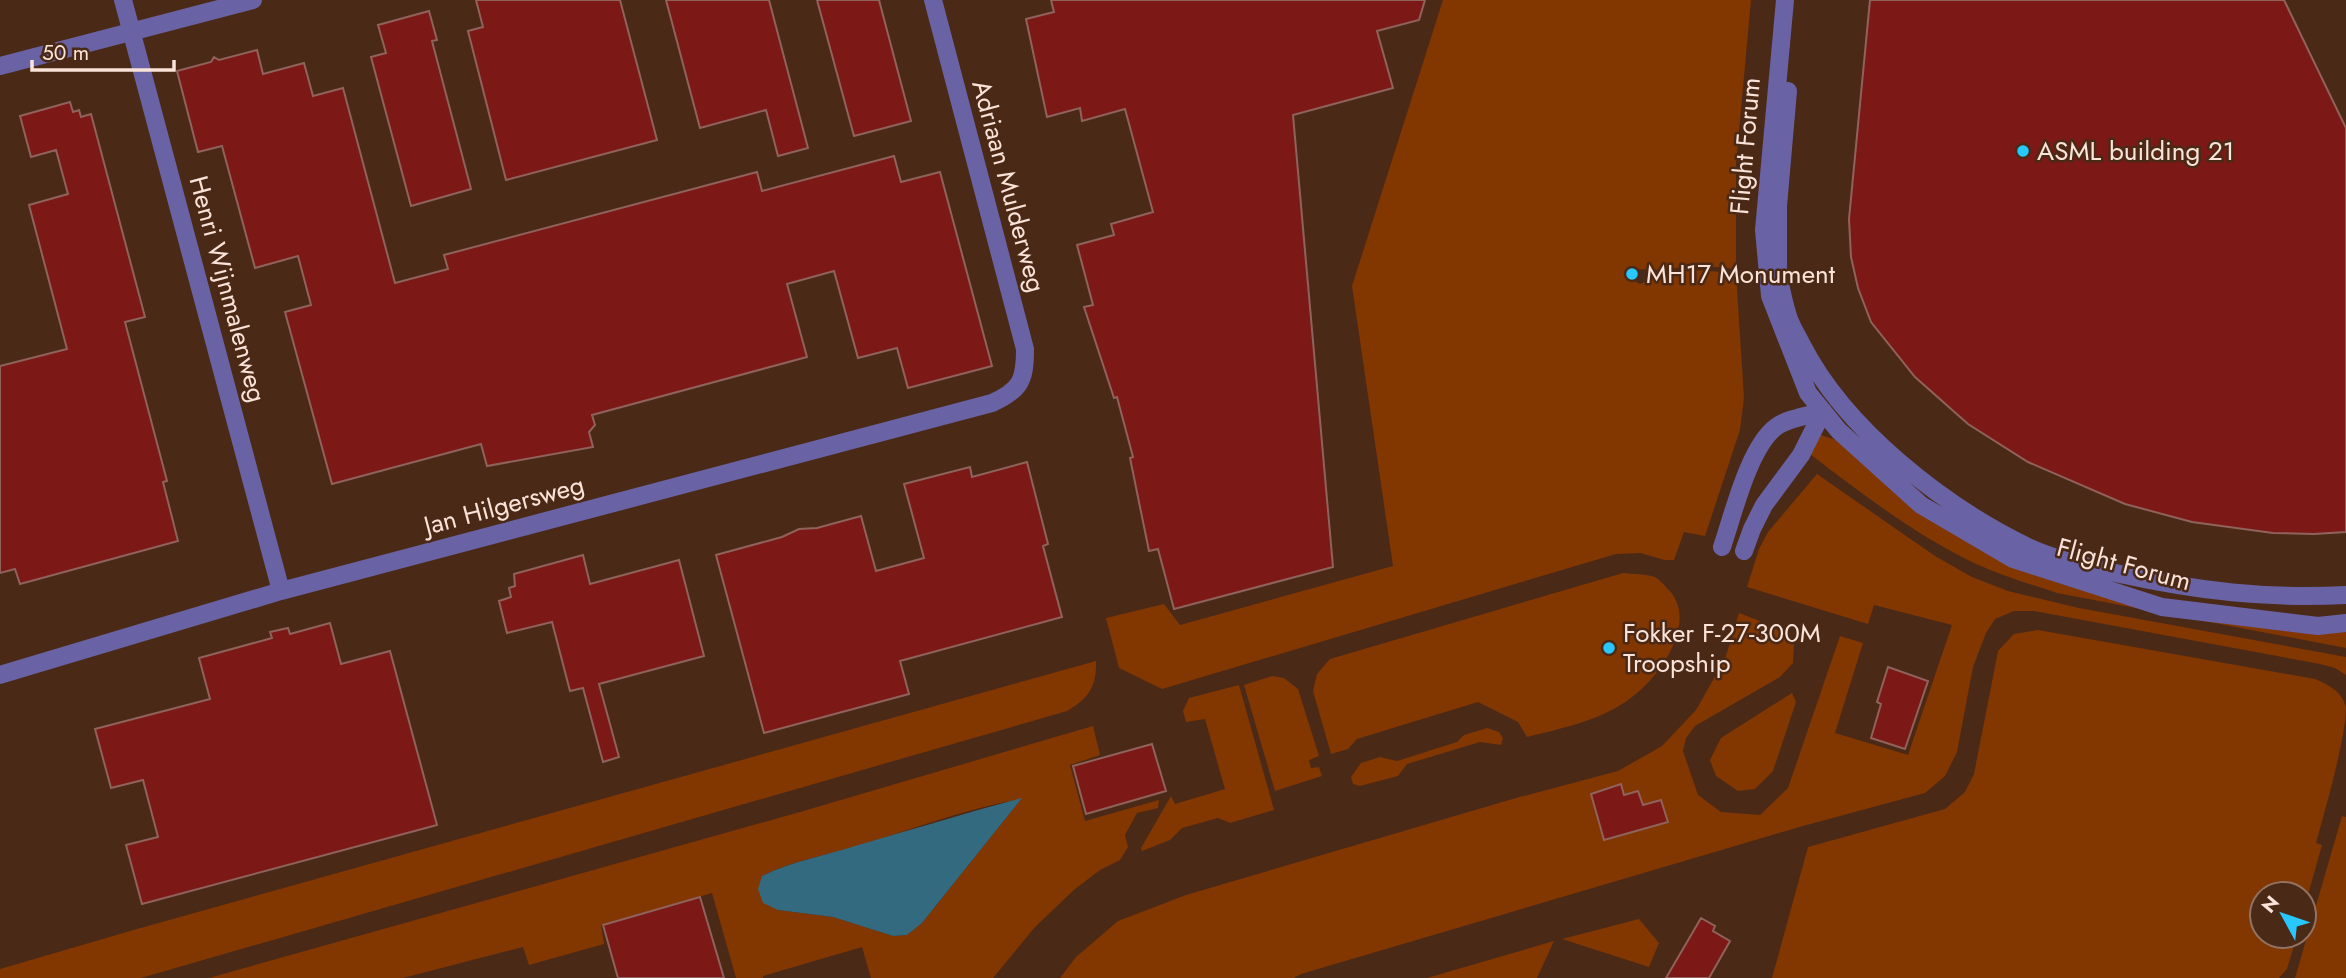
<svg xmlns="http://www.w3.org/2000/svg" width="2346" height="978" viewBox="0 0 2346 978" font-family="Jost,sans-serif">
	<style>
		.green { fill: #823600; fill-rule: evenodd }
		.water { fill: #346a80 }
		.building { fill: #7c1916; stroke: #8f625c; stroke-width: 2 }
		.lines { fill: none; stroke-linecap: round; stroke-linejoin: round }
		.minor { stroke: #6962a4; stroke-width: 18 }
		.poi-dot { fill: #28c8ff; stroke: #4b2917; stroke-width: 2.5 }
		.labels { text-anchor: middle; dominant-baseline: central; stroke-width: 5; stroke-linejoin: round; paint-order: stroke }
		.street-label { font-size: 26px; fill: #fae3d8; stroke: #4b2917 }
		.poi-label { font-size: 26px; fill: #fae3d8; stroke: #4b2917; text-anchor: start }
	</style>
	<rect width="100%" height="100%" fill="#4b2917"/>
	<path class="green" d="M 1443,0 L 1751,0 L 1736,164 L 1736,269 L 1696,265 L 1662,270 L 1632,269 L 1627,273 L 1628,278 L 1640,284 L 1660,275 L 1696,270 L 1736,273 L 1744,398 L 1740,430 L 1705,536 L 1684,532 L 1674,560 L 1665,560 L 1640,553 L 1616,554 L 1162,689 L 1119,668 L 1106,618 L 1164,604 L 1180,625 L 1393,566 L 1352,286 Z
		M 1821,435 L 1836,440 L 2021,569 L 2062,584 L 2127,603 L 2346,630 L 2346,648 L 2057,593 C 2030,584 2002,576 1976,564 C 1917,536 1862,494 1810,454 Z
		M 1817,474 L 1935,556 L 1972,577 L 2008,591 L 2079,608 L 2346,657 L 2346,675 L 2335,668 L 2320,664 L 2034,611 L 2014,611 L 1995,619 L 1986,633 L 1973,667 L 1957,752 L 1945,776 L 1925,793 L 1803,826 L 1301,974 L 1294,978 L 1060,978 L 1076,957 L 1118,921 L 1186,895 L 1516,798 L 1618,771 L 1662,746 L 1696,710 L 1725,659 L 1739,613 C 1760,621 1778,627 1794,643 L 1793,663 L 1780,677 L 1695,726 L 1686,738 L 1683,751 L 1698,795 L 1721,812 L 1760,815 L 1788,788 L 1840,636 L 1863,643 L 1835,733 L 1908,755 L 1952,625 L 1874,605 L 1868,624 L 1747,587 L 1759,549 L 1768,532 Z
		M 1623,573 C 1632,574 1646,574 1655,577 C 1659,579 1664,585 1667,588 C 1700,619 1661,676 1632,697 C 1603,720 1563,728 1527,737 L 1518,722 L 1478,702 L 1357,739 L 1348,749 L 1331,754 L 1313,691 L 1317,674 L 1330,659 Z
		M 2038,630 L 2315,679 C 2329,685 2343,692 2346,708 C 2346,737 2325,811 2316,843 L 2322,845 L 2304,909 L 2304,894 L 2262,894 L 2262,936 L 2297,936 L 2287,969 L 2279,978 L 1772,978 L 1808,847 L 1945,809 L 1965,792 L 1974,774 L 1998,651 L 2014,634 Z
		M 1096,661 C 1097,685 1089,699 1067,711 L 141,978 L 0,978 L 0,969 L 137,929 Z
		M 1272,676 L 1284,678 L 1298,689 L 1319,756 L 1309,760 L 1311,768 L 1319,767 L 1322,776 L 1275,791 L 1244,685 Z
		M 1239,685 L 1274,810 L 1230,823 L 1218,818 L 1182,828 L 1170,840 L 1142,851 L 1141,848 L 1171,796 L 1175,804 L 1225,789 L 1205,719 L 1186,722 L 1183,711 L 1189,698 Z
		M 1792,693 L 1796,702 L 1773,771 L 1755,789 L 1738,791 L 1716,776 L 1710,760 L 1721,738 Z
		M 1093,726 L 1100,755 L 1070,765 L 1085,821 L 1159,800 L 1158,808 L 1137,813 L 1125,835 L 1128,847 L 1120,860 L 1100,870 L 1075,889 L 1035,927 L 993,978 L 871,978 L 862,947 L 763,976 L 763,978 L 736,978 L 712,893 L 601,925 L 604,944 L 529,965 L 523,947 L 403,978 L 209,978 L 800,812 ZM 1021,799 L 922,923 L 907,935 L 893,936 L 833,917 L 778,910 L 762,876 C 791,861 823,856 855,847 C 910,830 965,809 1021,799 Z
		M 1487,728 L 1499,732 L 1503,738 L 1501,745 L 1480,742 L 1407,764 L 1398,776 L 1360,786 L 1353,784 L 1351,777 L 1361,763 L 1380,757 L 1397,761 L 1457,742 L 1464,735 Z
		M 2342,816 L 2346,817 L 2346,978 L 2295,978 Z
		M 1639,919 L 1659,943 L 1649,967 L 1562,939 Z
		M 1554,941 L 1537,978 L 1427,978 Z"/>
	<path class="water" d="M 1022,798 L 922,923 L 907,935 L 893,936 L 833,917 L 778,910 L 763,903 L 758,889 L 762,876 C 792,861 824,856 855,846 C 911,830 966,813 1022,798 Z"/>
	<path class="building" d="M 476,0 L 620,0 L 657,140 L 506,180 L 468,31 L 483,27 Z
		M 666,0 L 769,0 L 808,148 L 778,156 L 766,110 L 700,128 Z
		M 817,0 L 879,0 L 911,121 L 854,136 Z
		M 1051,0 L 1425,0 L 1419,20 L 1377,31 L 1393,88 L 1293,115 L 1333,567 L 1174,609 L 1158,549 L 1149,551 L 1130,458 L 1133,457 L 1117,397 L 1114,398 L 1084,307 L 1093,305 L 1077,245 L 1114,235 L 1111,224 L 1153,212 L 1125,109 L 1082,121 L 1080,108 L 1047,117 L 1026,19 L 1054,12 Z
		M 1870,0 L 2284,0 L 2346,128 L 2346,532 L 2314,534 L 2273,533 L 2192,522 L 2125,504 L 2028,462 L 1968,424 L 1915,377 L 1871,322 L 1858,288 L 1851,257 L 1849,219 Z
		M 429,11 L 437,40 L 432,41 L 471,189 L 411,206 L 371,57 L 386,53 L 378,25 Z
		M 257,50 L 263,74 L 304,63 L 313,96 L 343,88 L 395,283 L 448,269 L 444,255 L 757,172 L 762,191 L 894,156 L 901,182 L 940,172 L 992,366 L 908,388 L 897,348 L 858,358 L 834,271 L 787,284 L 807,357 L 592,415 L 595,425 L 589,432 L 593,447 L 487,466 L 481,444 L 332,484 L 285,312 L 311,305 L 298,256 L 255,268 L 222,146 L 198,152 L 177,71 L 211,62 L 214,57 L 219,60 Z
		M 70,102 L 73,112 L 79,110 L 81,117 L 91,114 L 145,317 L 125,322 L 167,481 L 163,482 L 178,541 L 20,584 L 15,569 L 0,573 L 0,366 L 67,349 L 29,205 L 68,194 L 56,150 L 31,157 L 20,116 Z
		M 1027,462 L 1048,544 L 1043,546 L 1062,617 L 900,661 L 909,694 L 764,733 L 716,555 L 782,537 L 799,529 L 817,528 L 861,516 L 876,571 L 924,558 L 904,484 L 970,467 L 972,477 Z
		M 583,555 L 590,584 L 679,560 L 704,656 L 599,684 L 619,757 L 603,762 L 583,688 L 570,691 L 552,622 L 507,633 L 499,601 L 511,597 L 509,588 L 515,586 L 514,574 Z
		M 330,623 L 341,664 L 390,651 L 437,825 L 142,904 L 126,845 L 158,837 L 143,780 L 111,788 L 95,729 L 210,699 L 199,658 L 272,638 L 270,632 L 288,628 L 290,634 Z
		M 1888,667 L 1928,681 L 1905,749 L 1871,738 L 1881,704 L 1877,702 Z
		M 1152,744 L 1166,791 L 1086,814 L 1073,766 Z
		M 1621,784 L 1624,795 L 1638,791 L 1643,805 L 1661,800 L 1668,822 L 1604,840 L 1591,794 Z
		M 700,897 L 724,978 L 618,978 L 603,925 Z
		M 1701,918 L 1715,926 L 1713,931 L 1730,941 L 1709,978 L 1666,978 Z"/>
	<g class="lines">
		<path class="minor" d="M 123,0 L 281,591
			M 1785,0 L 1764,230 L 1770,296 L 1808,393 L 1839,431 L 1921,505 L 2013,559 L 2162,607 L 2318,626 L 2346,623
			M 0,66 L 253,0
			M 1779,280 C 1782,292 1784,304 1788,316 C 1791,326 1797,335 1802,345 C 1845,429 1943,506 2028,547 C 2056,560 2089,567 2120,574 C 2198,591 2266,599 2346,595
			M 1778,282 L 1778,206 L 1788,91
			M 1722,547 C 1733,515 1749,447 1776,427 C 1787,418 1809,416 1823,411
			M 1744,551 L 1752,529 L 1764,505 L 1801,455 L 1823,411
			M 0,675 L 281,591 L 992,403 C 1021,390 1025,380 1025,349 L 933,0"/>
	</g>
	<g class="poi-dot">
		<circle cx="2023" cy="151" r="7"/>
		<circle cx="1632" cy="274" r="7"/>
		<circle cx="1609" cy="648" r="7"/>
	</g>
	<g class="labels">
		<g class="street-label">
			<text transform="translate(1745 146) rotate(-85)">Flight Forum</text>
			<text transform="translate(1009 186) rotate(75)">Adriaan Mulderweg</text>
			<text transform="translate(228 289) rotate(75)">Henri Wijnmalenweg</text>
			<text transform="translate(504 505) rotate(-15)">Jan Hilgersweg</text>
			<text transform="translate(2124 564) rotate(15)">Flight Forum</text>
		</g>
		<g class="poi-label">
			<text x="2037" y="151">ASML building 21</text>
			<text x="1646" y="274">MH17 Monument</text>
			<text x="1623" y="633">Fokker F-27-300M<tspan x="1623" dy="30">Troopship</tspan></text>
		</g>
	</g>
	<g transform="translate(2283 915) rotate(310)"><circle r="33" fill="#4b2917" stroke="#917364" stroke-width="2"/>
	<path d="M0-5L12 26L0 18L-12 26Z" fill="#28c8ff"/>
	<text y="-10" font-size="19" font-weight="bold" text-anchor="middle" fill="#fae3d8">N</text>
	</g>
	<path d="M32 60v10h142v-10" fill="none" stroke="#fae3d8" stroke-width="3.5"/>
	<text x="42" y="60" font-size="21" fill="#fae3d8" stroke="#4b2917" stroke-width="5" paint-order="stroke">50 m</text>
</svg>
